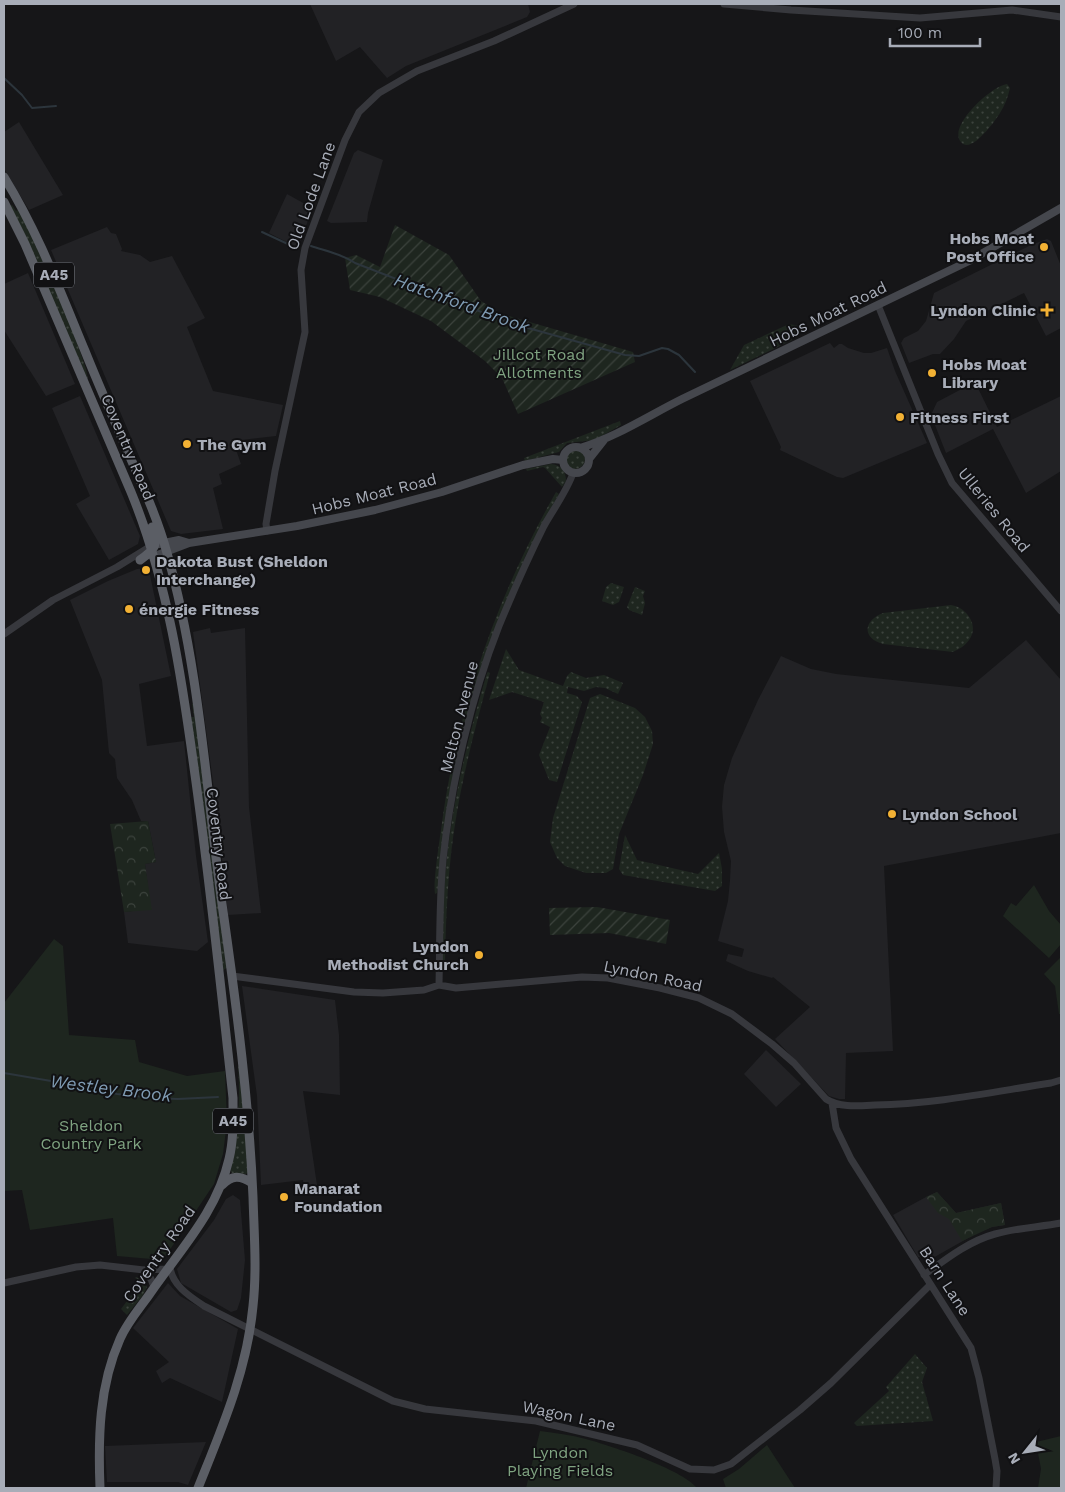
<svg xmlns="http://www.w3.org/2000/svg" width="1065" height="1492" viewBox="0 0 1065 1492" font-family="'Work Sans',sans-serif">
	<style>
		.built { fill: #222225 }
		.grass { fill: url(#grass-dots) }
		.forest { fill: url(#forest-crowns) }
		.park { fill: #1e261f }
		.garden { fill: url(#garden-furrows) }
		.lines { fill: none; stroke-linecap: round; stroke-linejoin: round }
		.stream { stroke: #2c353c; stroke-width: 2 }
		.tertiary { stroke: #37383d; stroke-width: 7 }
		.secondary { stroke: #45474d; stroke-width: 8 }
		.trunk { stroke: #5b5e65; stroke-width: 9 }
		.poi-dot { fill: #f2b134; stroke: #111113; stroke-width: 2 }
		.labels { text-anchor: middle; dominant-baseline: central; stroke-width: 4; stroke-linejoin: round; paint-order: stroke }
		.shield { fill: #111113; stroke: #7b7e86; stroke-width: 1 }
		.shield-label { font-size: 15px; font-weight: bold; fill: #a8adb8 }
		.street-label { font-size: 16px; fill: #a8adb8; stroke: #111113 }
		.poi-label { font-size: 16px; font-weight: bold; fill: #a8adb8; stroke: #111113; text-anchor: start }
		.park-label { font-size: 16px; fill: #7fa381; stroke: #111113 }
		.water-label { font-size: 18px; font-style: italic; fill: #7f9bb3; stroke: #111113 }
	</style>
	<defs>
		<pattern id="grass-dots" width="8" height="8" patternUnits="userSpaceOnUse" patternTransform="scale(1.25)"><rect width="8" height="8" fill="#1e261f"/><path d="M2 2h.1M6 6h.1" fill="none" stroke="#3c433d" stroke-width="1.8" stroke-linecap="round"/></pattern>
		<pattern id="forest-crowns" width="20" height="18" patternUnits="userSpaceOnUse" patternTransform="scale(1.25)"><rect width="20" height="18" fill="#1e261f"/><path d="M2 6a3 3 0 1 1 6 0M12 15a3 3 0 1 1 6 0" fill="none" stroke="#3c433d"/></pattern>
		<pattern id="garden-furrows" width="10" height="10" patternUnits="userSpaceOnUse" patternTransform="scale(1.25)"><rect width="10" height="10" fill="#1e261f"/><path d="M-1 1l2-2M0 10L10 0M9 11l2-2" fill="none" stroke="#3c433d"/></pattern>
	</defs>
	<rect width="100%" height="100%" fill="#161618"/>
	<path class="built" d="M 310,4 L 528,4 L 530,12 L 527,17 L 406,66 L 387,78 L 360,47 L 336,61 Z
		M 19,122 L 63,195 L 29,210 L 4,169 L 4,132 Z
		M 358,150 L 383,160 L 368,213 L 367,222 L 331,223 L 327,221 L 354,153 Z
		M 287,194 L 305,204 L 311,212 L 298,248 L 269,233 Z
		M 107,227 L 111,233 L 116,234 L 122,249 L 121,251 L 140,255 L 150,262 L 172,256 L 205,318 L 187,327 L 213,391 L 283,405 L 276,436 L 233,441 L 241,464 L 219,474 L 222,484 L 213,488 L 223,529 L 181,534 L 171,531 L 51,250 Z
		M 1047,239 L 1051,241 L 1061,266 L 1061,328 L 1046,336 L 1024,293 L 966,321 L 954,339 L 940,354 L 933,354 L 909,363 L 901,343 L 904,338 L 918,331 L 926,321 L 934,293 L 1031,245 Z
		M 28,273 L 75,384 L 46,396 L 4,330 L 4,284 Z
		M 830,343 L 834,348 L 839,344 L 842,344 L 848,348 L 864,353 L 871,353 L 887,348 L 895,371 L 927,443 L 843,478 L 837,477 L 780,450 L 781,447 L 750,381 Z
		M 975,382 L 997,427 L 1061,396 L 1061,471 L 1026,493 L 993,429 L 946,453 L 931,415 L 937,402 Z
		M 80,396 L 140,536 L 138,544 L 109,560 L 76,504 L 90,496 L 52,408 Z
		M 146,568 L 150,575 L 171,676 L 139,684 L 147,746 L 184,741 L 196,856 L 208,942 L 197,951 L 128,943 L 124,912 L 151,909 L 145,864 L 156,862 L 148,821 L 141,821 L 132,800 L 117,778 L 115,759 L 109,753 L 102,680 L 70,600 L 108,581 L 137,569 Z
		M 210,628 L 211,633 L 245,628 L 249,807 L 261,913 L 228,915 L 217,812 L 193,632 Z
		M 1026,640 L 1061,680 L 1061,833 L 884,866 L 893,1051 L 846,1053 L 845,1099 L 839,1099 L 829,1096 L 775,1039 L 810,1007 L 773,977 L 772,978 L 748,971 L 726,961 L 728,954 L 742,957 L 744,949 L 718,941 L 728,901 L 730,880 L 731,861 L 724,832 L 722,807 L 724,785 L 732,758 L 758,700 L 781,656 L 811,669 L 836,674 L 969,688 Z
		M 242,986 L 335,1000 L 339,1035 L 340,1095 L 303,1091 L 317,1185 L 304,1187 L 303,1180 L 261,1185 L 257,1096 Z
		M 766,1050 L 801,1084 L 776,1107 L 744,1074 Z
		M 937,1192 L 956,1213 L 1001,1203 L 1005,1225 L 992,1227 L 977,1233 L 931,1259 L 918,1257 L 893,1215 L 926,1197 Z
		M 233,1195 L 240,1200 L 245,1260 L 241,1298 L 237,1310 L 231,1312 L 181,1283 L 177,1269 L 214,1220 L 226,1199 Z
		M 168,1283 L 180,1296 L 238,1329 L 222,1402 L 170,1378 L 162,1383 L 156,1371 L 169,1362 L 133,1328 Z
		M 206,1442 L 188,1485 L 178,1482 L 107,1482 L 105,1446 Z"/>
	<path class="grass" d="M 1007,84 L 1010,88 C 1008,97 1005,105 1000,113 C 995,121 971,155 961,142 C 947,127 991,86 1007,84 Z
		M 12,205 L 16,211 L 19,209 L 21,211 L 73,331 L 86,369 L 88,380 L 10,206 Z
		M 789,324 L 799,326 L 802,332 L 791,338 L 792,340 L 730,370 L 744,345 Z
		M 620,421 L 621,425 L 595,440 L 567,443 L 559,452 L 525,461 L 524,458 Z
		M565 459a10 10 0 1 1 20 0a10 10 0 1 1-20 0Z
		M 551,464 C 561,465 566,471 566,481 L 562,487 L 545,468 L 543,467 L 527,471 L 526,469 Z
		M 556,492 L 559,494 L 526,555 L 484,658 L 471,701 L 437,893 L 435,894 C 433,882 439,844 441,830 C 456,711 497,596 556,492 Z
		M 611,583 L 624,587 L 619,602 L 613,605 L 602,601 L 606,587 Z
		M 635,587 L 645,591 L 643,596 L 645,603 L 642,615 L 629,610 L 627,607 Z
		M 951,605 C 966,607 980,625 969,640 C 965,646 959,649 953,652 L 883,644 C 861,638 864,620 883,613 Z
		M 506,649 L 519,670 L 563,686 L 567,676 L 571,672 L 586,678 L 604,675 L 623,683 L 618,694 L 605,688 L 596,687 L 584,691 L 568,687 L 567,693 L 577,696 L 582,702 L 557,782 L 549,780 L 539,755 L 550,727 L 540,722 L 542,718 L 540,714 L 544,702 L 512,692 L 489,700 Z
		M 488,672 L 490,673 C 477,721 464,769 456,818 C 448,866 446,914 445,963 L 444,965 L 442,965 C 443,936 442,906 445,877 C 451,807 467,740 487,673 Z
		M 600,694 L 635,708 L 645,717 L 652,731 L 653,744 L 643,775 L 619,834 L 613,869 L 606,873 L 586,873 L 565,866 L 557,858 L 550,842 L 553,818 L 590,698 Z
		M 192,704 L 194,704 L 228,967 L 222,971 L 191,717 L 194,717 Z
		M 625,835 L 637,860 L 698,874 L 719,853 L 722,869 L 722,886 L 715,891 L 623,875 L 619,869 Z
		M 238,1066 L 240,1067 L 248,1172 L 246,1174 L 232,1173 L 230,1170 C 237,1136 241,1101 238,1066 Z
		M 135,1277 L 144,1280 L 147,1287 L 143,1295 L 127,1315 L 121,1309 L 139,1285 Z
		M 915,1354 L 927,1368 L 922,1382 L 933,1421 L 857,1426 L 854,1423 L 889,1391 L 886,1387 Z"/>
	<path class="forest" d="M 148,821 L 156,862 L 145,864 L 152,910 L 124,912 L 110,824 Z
		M 937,1192 L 956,1213 L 1001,1203 L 1005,1225 L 992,1227 L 962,1241 L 949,1219 L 938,1213 L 926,1197 Z"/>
	<path class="park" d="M 1034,885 L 1049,911 L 1061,925 L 1061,944 L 1049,958 L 1003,916 L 1011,903 L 1016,906 Z
		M 54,939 L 63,946 L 69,1035 L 135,1040 L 139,1062 L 187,1076 L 225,1071 L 227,1122 L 223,1154 L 214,1184 L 163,1260 L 117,1256 L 113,1218 L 30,1230 L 22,1190 L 4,1191 L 4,1003 Z
		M 1061,957 L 1061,1014 L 1059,1014 L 1055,986 L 1044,974 Z
		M 540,1431 C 555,1433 571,1435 586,1439 C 611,1446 682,1469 697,1488 L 526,1488 Z
		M 1061,1436 L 1061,1488 L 1038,1488 L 1041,1469 L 1036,1442 Z
		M 767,1445 L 795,1488 L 726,1488 L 723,1479 L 739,1469 Z"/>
	<path class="garden" d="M 395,225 L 449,255 L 481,301 L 502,314 L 633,352 L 635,362 L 518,414 L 502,378 L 485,361 L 431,321 L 380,297 L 350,290 L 345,258 L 356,255 L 380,267 Z
		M 597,907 L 670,920 L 666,944 L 609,933 L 550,935 L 549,908 Z"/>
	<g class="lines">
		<path class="stream" d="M 4,78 L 22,95 L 32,108 L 56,106
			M 262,232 L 290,245
			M 311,246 C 326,251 342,254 355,263 L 510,323 L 625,355 L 639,356 L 662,348 L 668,349 L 679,355 L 695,372
			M 4,1073 L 98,1089 L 117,1094 L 154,1098 L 178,1099 L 218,1097"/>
		<path class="tertiary" d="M 724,4 L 791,10 L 920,18 L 1012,10 L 1061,17
			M 878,305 L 938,454 L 952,483 L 1061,611
			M 267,531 L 266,524 L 275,471 L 305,332 L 301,270 L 305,248 L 345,140 L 359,112 L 379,93 L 417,71 L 494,41 L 574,4
			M 4,634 L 53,600 L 117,567 L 151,546
			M 232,976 L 354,992 L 383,993 L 424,990 L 439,985 L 456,988 L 582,977 L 608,978 L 660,988 L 699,998 L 732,1014 L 772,1044 L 794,1063 L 826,1099 C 840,1108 858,1106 875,1105 C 935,1104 992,1092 1051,1083 L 1061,1080
			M 439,985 C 440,943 439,902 443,860 C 451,784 471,697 499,626 C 513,592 528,558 544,526 C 553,510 568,489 573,473
			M 832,1103 L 836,1128 L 851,1159 L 971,1348 L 979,1378 L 995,1459 L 997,1471 L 996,1488
			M 170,1267 C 172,1285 189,1296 204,1306 L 393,1401 L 425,1409 L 536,1421 L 637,1445 L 690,1469 L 714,1470 L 731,1464 L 800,1410 L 831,1383 L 930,1285
			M 144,1270 L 151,1279 L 154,1287
			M 924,1275 C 946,1259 969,1241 995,1234 C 1017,1228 1039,1227 1061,1223
			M 4,1283 L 76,1267 L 100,1265 L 144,1270 L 168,1269"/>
		<path class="secondary" d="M563 460a13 13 0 1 1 26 0a13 13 0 1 1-26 0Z
			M 580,448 C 616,437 648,416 682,399 L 969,261 L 1061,208
			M 589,459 L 604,440
			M 159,544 L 179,540 L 189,543
			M 155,556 L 189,543 L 297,526 L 375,510 L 442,492 L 523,465 L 553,459 L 563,460"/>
		<path class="trunk" d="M 4,177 C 38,232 60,291 85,351 C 99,386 115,422 130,457 C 144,489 158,520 167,553 C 201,672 206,796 224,918 C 237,1010 249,1103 253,1197 C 254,1233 257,1269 253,1306 C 247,1371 222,1428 198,1488
			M 4,202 L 25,244 L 131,492 C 168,582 182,679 195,775 C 210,882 221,990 233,1098 C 233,1118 234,1139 229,1159 C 217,1212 179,1251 149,1295 C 139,1309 127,1323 120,1339 C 99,1386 98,1438 100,1488
			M 140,560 C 155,549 159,546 152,527
			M 222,1185 C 232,1175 240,1175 252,1183"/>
	</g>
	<g class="poi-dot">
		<circle cx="1044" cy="247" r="5"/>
		<path d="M1044.5 302.5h5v5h5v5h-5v5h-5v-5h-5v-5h5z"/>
		<circle cx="932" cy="373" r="5"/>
		<circle cx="900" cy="417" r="5"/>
		<circle cx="187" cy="444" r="5"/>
		<circle cx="146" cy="570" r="5"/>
		<circle cx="129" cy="609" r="5"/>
		<circle cx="892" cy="814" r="5"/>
		<circle cx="479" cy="955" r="5"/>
		<circle cx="284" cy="1197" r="5"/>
	</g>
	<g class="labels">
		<g class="shield">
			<rect x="34" y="262.5" width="40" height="25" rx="4"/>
			<rect x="213" y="1108.5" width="40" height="25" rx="4"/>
		</g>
		<g class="shield-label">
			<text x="54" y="275">A45</text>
			<text x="233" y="1121">A45</text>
		</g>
		<g class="street-label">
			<text transform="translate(311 196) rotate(-70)">Old Lode Lane</text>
			<text transform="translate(828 314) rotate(-26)">Hobs Moat Road</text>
			<text transform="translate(128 447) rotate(67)">Coventry Road</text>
			<text transform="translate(374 494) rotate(-14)">Hobs Moat Road</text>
			<text transform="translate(994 510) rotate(51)">Ulleries Road</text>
			<text transform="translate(459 717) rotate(-76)">Melton Avenue</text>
			<text transform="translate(219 844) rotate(83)">Coventry Road</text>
			<text transform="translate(653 976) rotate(12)">Lyndon Road</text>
			<text transform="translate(159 1254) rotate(-55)">Coventry Road</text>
			<text transform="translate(945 1281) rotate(57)">Barn Lane</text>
			<text transform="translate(569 1416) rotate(12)">Wagon Lane</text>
		</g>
		<g class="poi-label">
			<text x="1034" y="238" text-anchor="end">Hobs Moat<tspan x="1034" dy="18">Post Office</tspan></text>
			<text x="1036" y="310" text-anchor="end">Lyndon Clinic</text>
			<text x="942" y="364">Hobs Moat<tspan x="942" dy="18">Library</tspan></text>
			<text x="910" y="417">Fitness First</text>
			<text x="197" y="444">The Gym</text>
			<text x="156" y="561">Dakota Bust (Sheldon<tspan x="156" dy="18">Interchange)</tspan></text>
			<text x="139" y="609">énergie Fitness</text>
			<text x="902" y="814">Lyndon School</text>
			<text x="469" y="946" text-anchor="end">Lyndon<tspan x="469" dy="18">Methodist Church</tspan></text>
			<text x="294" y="1188">Manarat<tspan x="294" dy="18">Foundation</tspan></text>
		</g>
		<g class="park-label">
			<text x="539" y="354">Jillcot Road<tspan x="539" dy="18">Allotments</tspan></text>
			<text x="91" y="1125">Sheldon<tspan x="91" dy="18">Country Park</tspan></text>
			<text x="560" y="1452">Lyndon<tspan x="560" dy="18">Playing Fields</tspan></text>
		</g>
		<g class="water-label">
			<text transform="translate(462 303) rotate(20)">Hatchford Brook</text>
			<text transform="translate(111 1088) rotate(7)">Westley Brook</text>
		</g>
	</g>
	<rect width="1065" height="1492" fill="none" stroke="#a8adb8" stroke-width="10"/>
	<g transform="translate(1025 1452) rotate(240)" stroke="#111113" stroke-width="4" paint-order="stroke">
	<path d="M0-4L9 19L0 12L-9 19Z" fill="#a8adb8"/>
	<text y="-8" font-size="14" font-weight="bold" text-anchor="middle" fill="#a8adb8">N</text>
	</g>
	<path d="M890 38v8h90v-8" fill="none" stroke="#a8adb8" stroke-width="2.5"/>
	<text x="898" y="38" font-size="15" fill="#a8adb8" stroke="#111113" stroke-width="4" paint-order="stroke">100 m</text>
</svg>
